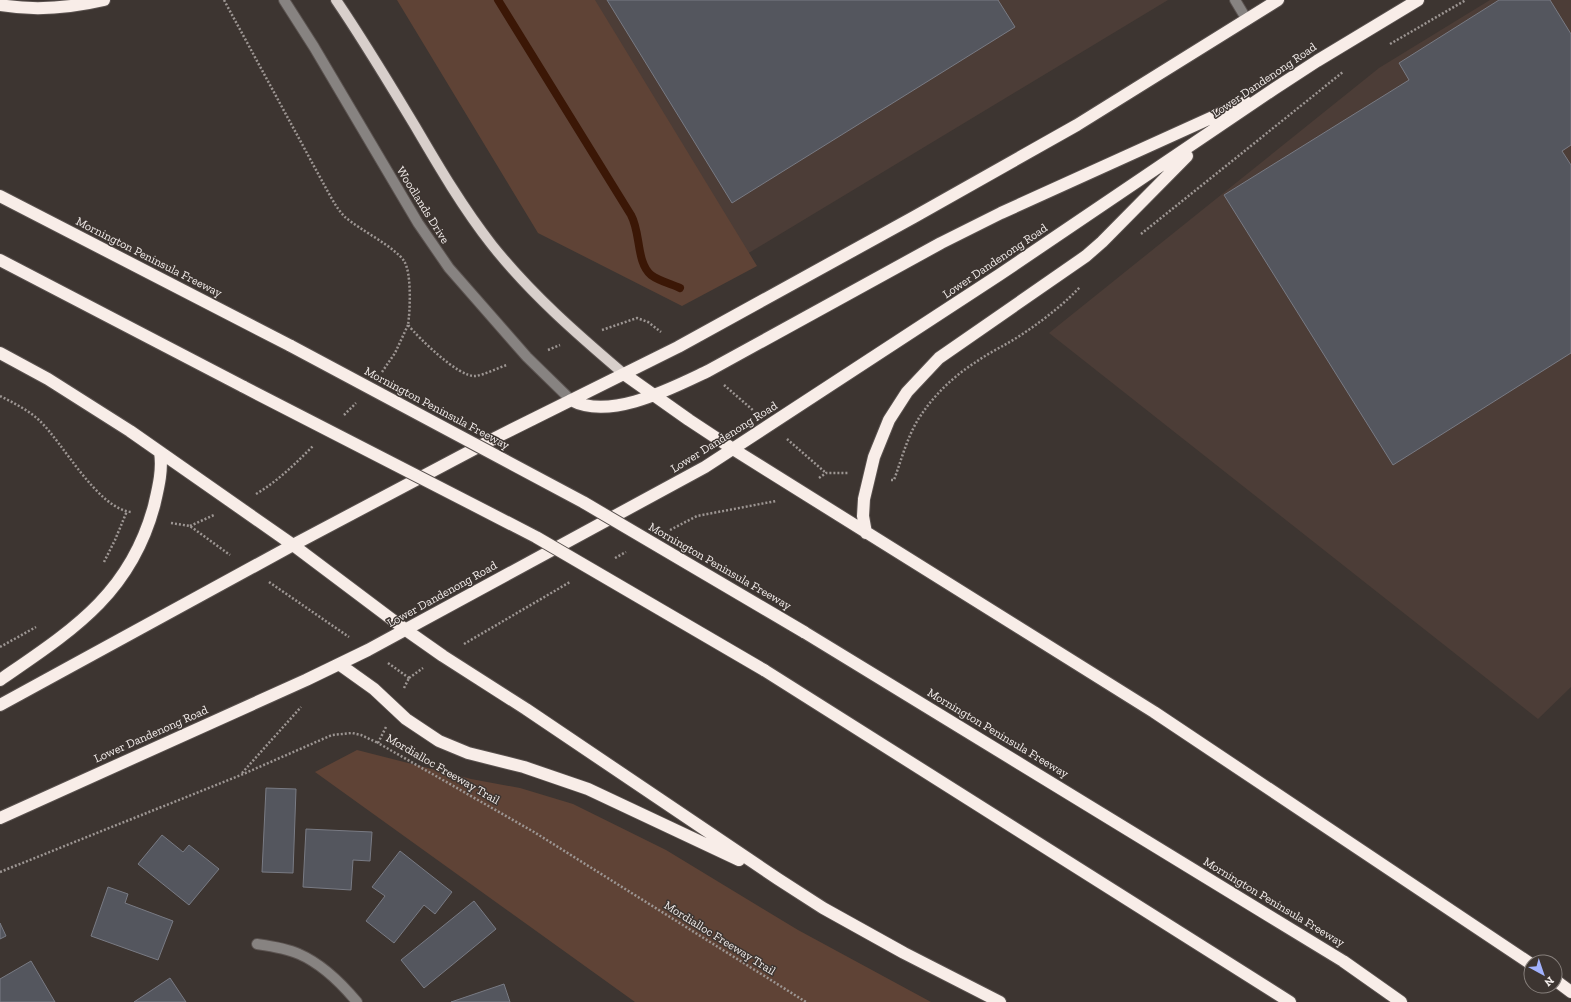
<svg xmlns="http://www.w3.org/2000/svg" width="1571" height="1002" viewBox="0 0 1571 1002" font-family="'Zilla Slab',serif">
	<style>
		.built { fill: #4c3d37 }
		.green { fill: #5f4336 }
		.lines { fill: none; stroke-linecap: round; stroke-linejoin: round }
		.stream { stroke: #3b1706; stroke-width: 8 }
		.building { fill: #54565e; stroke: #797b84 }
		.minor-casing { stroke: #5a524f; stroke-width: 12 }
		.major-casing { stroke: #5a524f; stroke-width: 12 }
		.highway-casing { stroke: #5a524f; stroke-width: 14 }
		.path { stroke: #9d9693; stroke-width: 2.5; stroke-dasharray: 2 2; stroke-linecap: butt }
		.minor { stroke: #878381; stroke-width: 10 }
		.major { stroke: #d8cfcb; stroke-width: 10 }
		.highway { stroke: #f8ede8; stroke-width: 12 }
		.highway-bridge-casing { stroke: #5a524f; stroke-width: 14; stroke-linecap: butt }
		.highway-bridge { stroke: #f8ede8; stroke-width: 12 }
		.labels { text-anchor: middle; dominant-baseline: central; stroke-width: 3; stroke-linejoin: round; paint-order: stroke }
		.street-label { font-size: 12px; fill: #f3edeb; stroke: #3d3531 }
	</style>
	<rect width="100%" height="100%" fill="#3d3531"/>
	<path class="built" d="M 575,0 L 1168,0 L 732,263 Z
		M 1490,0 L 1571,0 L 1571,687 L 1538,719 L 1049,333 L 1379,68 Z"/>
	<path class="green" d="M 397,0 L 595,0 L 757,266 L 682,306 L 538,233 Z
		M 357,750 L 471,779 L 520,788 L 573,804 L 666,850 L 798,930 L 931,1002 L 635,1002 L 315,772 Z"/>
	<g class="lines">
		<path class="stream" d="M 498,0 L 631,215 C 641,233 636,262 651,275 C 659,281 671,284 680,288"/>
	</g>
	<path class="building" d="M 607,0 L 998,0 L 1015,27 L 732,203 Z
		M 1499,0 L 1550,0 L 1571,34 L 1571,145 L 1562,151 L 1571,165 L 1571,353 L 1393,465 L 1224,195 L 1409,80 L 1399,63 Z
		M 266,788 L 296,789 L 293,873 L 262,872 Z
		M 306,829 L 372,832 L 370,861 L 353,860 L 351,890 L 303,887 Z
		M 162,835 L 183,852 L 189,845 L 219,869 L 189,905 L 138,864 Z
		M 400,851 L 452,892 L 435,914 L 424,905 L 394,943 L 366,921 L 385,896 L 372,887 Z
		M 108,887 L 128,894 L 125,903 L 173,921 L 158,960 L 91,936 Z
		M 474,901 L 496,929 L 424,988 L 401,960 Z
		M 0,923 L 6,936 L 0,939 Z
		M 31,961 L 55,1002 L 0,1002 L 0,979 Z
		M 170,978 L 186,1002 L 134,1002 Z
		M 504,984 L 510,1002 L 451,1002 Z"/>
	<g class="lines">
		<defs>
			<path id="minor" d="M 284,0 L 314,47 L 418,223 L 449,268 L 527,357 L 571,400
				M 1235,0 L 1247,20
				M 257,944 C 271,946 286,948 299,954 C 322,964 342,984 357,1002"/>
			<path id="major" d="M 336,0 C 364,41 389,83 415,126 C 439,167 463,208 492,245 C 531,294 577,334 624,374"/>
			<path id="highway" d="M 0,5 C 35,11 70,8 104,0
				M 0,196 L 291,346
				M 0,260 L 244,387
				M 0,353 L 48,379 L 130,431 L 293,545 L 406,630 L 443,656 L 526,709 L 778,879 L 823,908 L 904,953 L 1000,1002
				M 624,374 L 689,420 L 733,449 L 1154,712 L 1531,964
				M 571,400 C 610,421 672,388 708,371 L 941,243 L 1001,213 L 1246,102
				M 866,533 L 863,516 L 864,499 L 874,457 L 889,420 L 907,392 L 939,358 L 1086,256 L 1102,242 L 1187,156
				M 804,632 L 1343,961 L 1401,1002
				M 339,664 L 374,689 L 406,719 L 439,741 L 468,753 L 524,767 L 588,789 L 739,860
				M 764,670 L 1290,1002
				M 0,680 C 71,631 130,595 154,506 C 158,489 163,470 160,452
				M 0,705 L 293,545 L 497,437 L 678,347 L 914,217 L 1077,125 L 1278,0
				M 0,818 L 306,680 L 368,650 L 705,467 L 999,275 L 1274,89 L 1317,61 L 1418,0
				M 1555,980 L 1571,992"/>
		</defs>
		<use href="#minor" class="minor-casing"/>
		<use href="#major" class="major-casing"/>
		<use href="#highway" class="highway-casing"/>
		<path class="path" d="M 224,0 L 328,192 C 333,201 338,210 345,217 C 360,230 395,247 404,261 C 412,273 410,312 408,325 C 419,338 458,377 475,376 C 485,375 497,368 507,365
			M 1390,44 L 1466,0
			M 1141,234 L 1343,72
			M 602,330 L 637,318 L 648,322 L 661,332
			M 548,350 L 560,345
			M 382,372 L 395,353 L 408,325
			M 724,385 L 754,411
			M 0,396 C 14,403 28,410 39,420 C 64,444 97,508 131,512
			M 344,415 L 356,403
			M 787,439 L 826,473
			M 819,478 L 826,473 L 848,473
			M 891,480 L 894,480 C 902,458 908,434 921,415 C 935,394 955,375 976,362 C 990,352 1006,345 1021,335 C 1042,321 1062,306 1080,287
			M 256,494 C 278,481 295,464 313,446
			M 171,523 L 190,526 L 230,555
			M 190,526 L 214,515
			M 670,530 L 697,516 L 776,501
			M 615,558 L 626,552
			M 104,562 L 115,540 L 127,511
			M 269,582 L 349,637
			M 464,644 L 570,582
			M 0,647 L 36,627
			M 388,663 L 409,678
			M 409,678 L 423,668
			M 404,688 L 409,678
			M 386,727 L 378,743 L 534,832 L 806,1002
			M 242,773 L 301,707
			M 0,872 L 241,775 L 332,735 L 352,733 L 361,735 L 378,743"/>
		<use href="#minor" class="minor"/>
		<use href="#major" class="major"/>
		<use href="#highway" class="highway"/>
		<defs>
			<path id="highway-bridge" d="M 291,346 L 583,502 L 804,632
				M 244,387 L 536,537 L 764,670"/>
		</defs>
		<use href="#highway-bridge" class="highway-bridge-casing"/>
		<use href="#highway-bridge" class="highway-bridge"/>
	</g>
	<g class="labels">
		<g class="street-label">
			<text transform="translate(1264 80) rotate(-34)">Lower Dandenong Road</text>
			<text transform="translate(423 205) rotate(58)">Woodlands Drive</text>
			<text transform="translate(149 257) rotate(27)">Mornington Peninsula Freeway</text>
			<text transform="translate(995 261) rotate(-34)">Lower Dandenong Road</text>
			<text transform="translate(437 408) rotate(28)">Mornington Peninsula Freeway</text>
			<text transform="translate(724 437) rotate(-32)">Lower Dandenong Road</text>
			<text transform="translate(720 566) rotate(30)">Mornington Peninsula Freeway</text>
			<text transform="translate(442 594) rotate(-29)">Lower Dandenong Road</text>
			<text transform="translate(998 733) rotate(31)">Mornington Peninsula Freeway</text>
			<text transform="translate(151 734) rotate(-24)">Lower Dandenong Road</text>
			<text transform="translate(443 769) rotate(30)">Mordialloc Freeway Trail</text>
			<text transform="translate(1274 902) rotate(31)">Mornington Peninsula Freeway</text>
			<text transform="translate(720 938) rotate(32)">Mordialloc Freeway Trail</text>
		</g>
	</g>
	<g transform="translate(1543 974) rotate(140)"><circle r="19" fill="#3d3531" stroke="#867f7b"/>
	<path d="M0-3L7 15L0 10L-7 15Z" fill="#a2b2fd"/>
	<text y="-6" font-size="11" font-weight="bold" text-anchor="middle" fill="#f3edeb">N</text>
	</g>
</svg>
